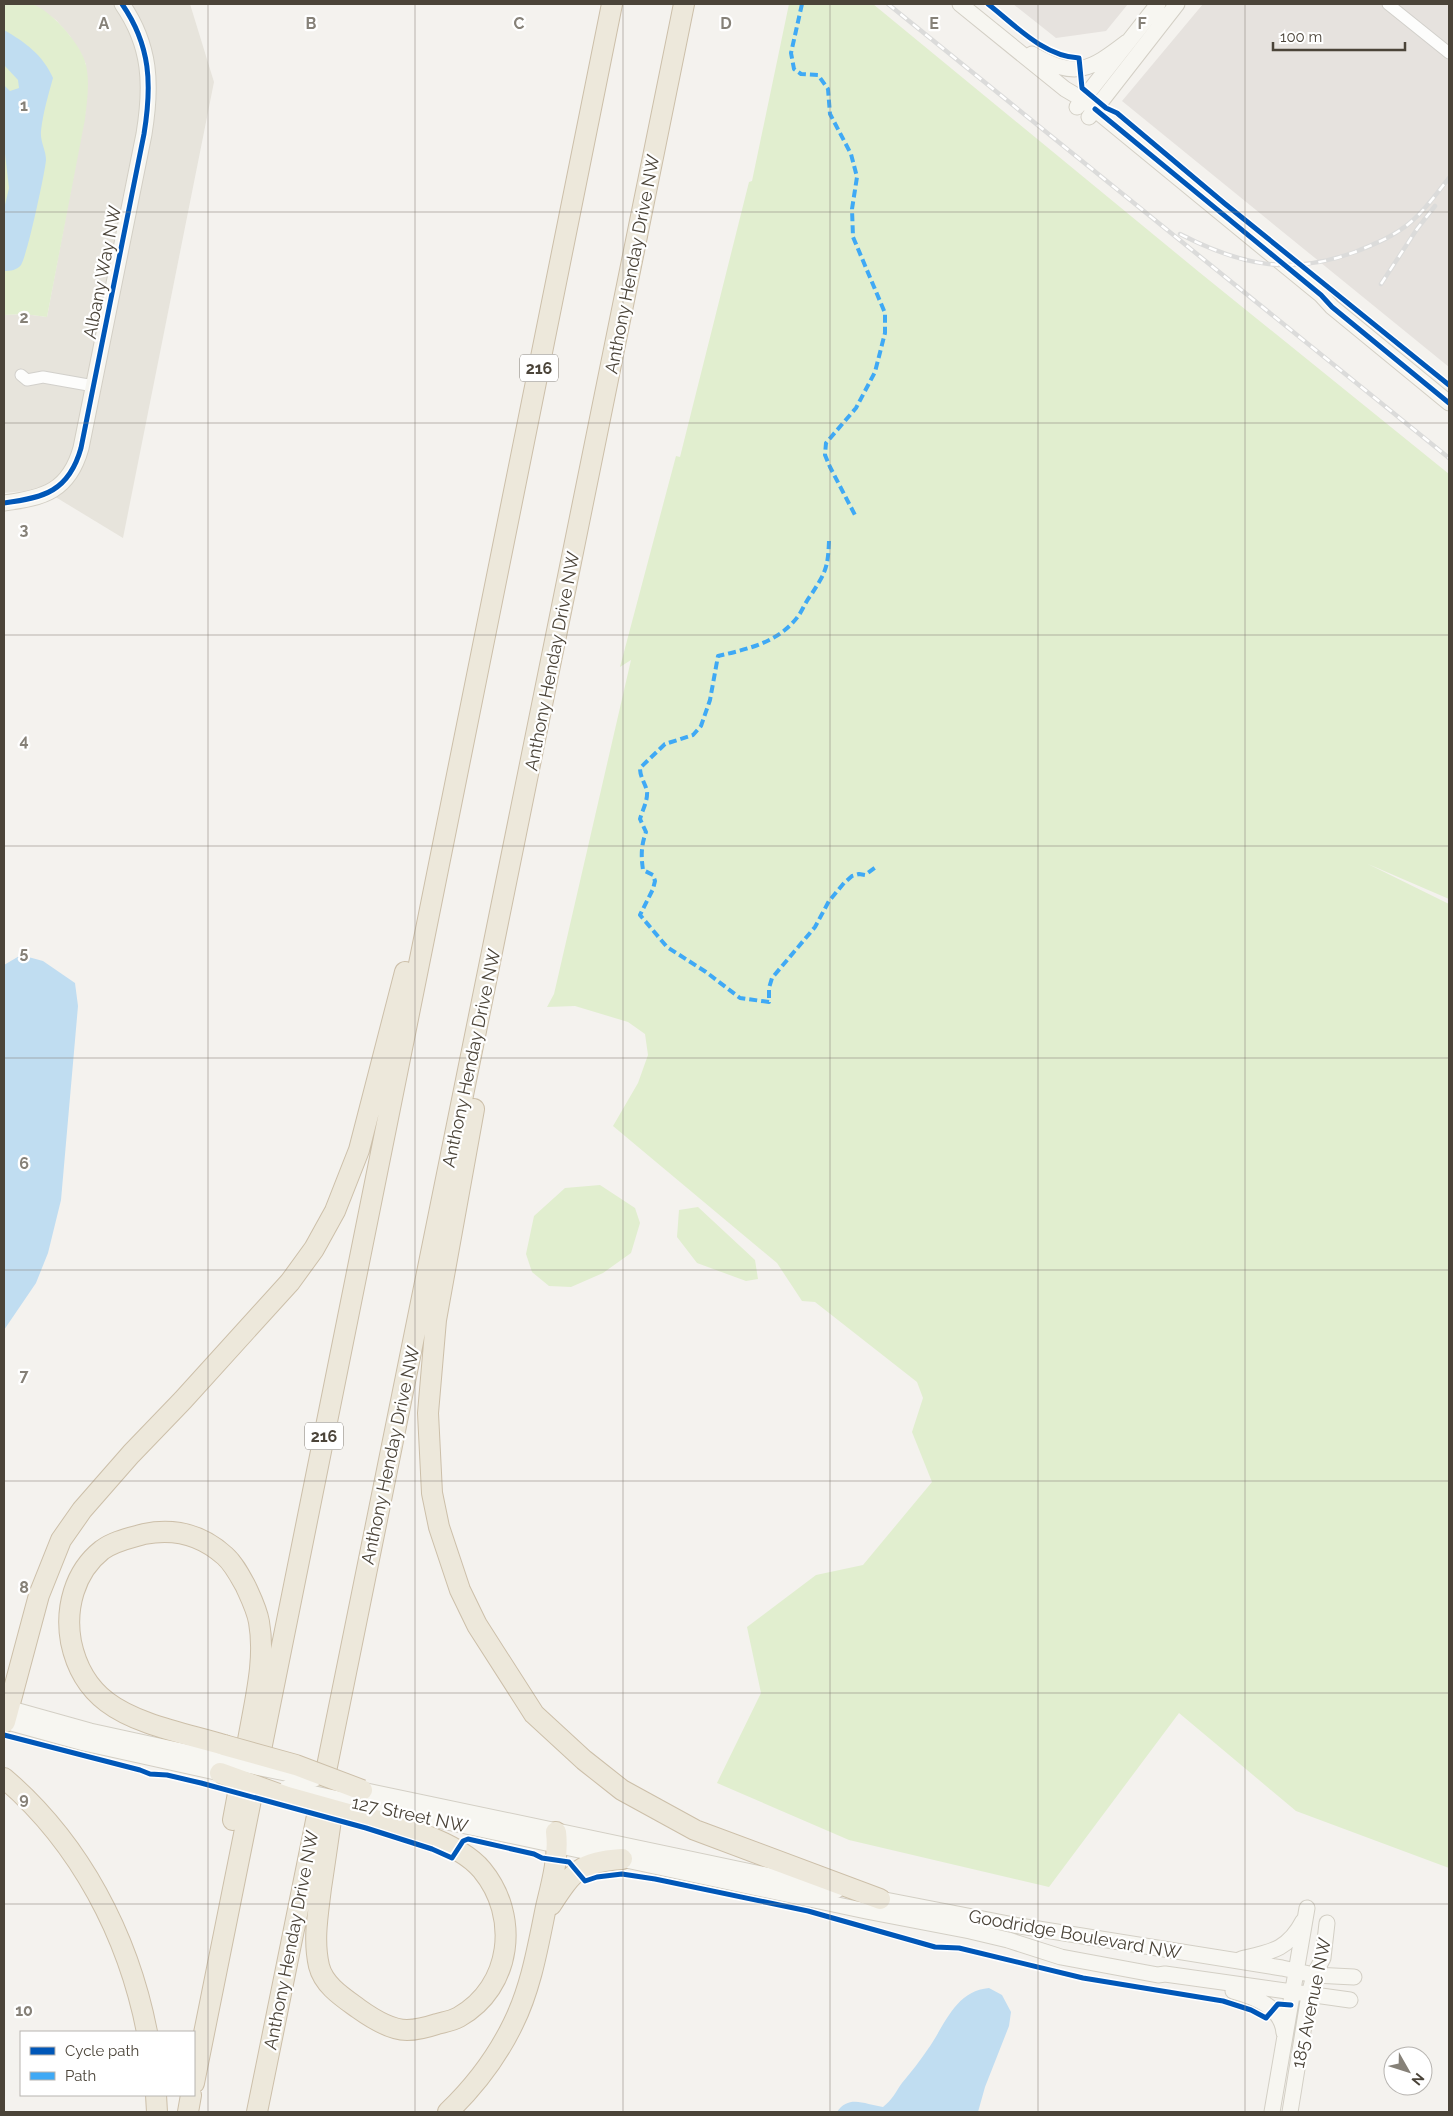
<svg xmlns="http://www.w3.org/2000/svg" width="1453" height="2116" viewBox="0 0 1453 2116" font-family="Raleway,sans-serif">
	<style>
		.residential { fill: #e7e4dc }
		.industrial { fill: #e6e2de }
		.green { fill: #e1eecf }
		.water { fill: #c0ddf1 }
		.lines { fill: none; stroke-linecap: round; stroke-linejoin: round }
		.street-casing { stroke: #d2d0cb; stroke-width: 13 }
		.secondary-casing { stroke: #d3cfc5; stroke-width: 17 }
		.highway-casing { stroke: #ccbfa9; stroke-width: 22 }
		.street { stroke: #fdfdfc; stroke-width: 11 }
		.secondary { stroke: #f7f6f1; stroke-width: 15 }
		.highway { stroke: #ede8db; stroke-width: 20 }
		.rail-casing { stroke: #dbdbda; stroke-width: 4.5 }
		.rail { stroke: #fff; stroke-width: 2.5; stroke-dasharray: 8; stroke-linecap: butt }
		.secondary-bridge-casing { stroke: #d3cfc5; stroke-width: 17; stroke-linecap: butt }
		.highway-bridge-casing { stroke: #ccbfa9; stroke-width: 22; stroke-linecap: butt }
		.secondary-bridge { stroke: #f7f6f1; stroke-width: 15 }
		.highway-bridge { stroke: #ede8db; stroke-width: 20 }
		.quiet { stroke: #3fa9f5; stroke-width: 4; stroke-dasharray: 8 4; stroke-linecap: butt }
		.cycleway-casing { stroke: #fff; stroke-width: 8 }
		.cycleway { stroke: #0057b8; stroke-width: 5 }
		.grid { fill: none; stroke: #868178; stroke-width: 1; stroke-opacity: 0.55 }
		.labels { text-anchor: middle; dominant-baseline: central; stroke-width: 4.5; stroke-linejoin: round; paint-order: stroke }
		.shield { fill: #fff; stroke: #817c74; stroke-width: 1 }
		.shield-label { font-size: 16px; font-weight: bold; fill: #4b4439 }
		.street-label { font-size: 18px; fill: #4b4439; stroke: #fff }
		.grid-label { font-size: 16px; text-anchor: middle; font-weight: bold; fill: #868178; stroke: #fff; stroke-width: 4.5; stroke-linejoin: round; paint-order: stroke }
	</style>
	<rect width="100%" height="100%" fill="#f4f2ee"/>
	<path class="residential" d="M 32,4 L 190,4 L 214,82 L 123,538 L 39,487 L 25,491 L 4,493 L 4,315 L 24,314 L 47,317 L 86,109 L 86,64 L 70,36 L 56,20 Z"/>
	<path class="industrial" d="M 1013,4 L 1128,4 L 1106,31 L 1056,38 Z
		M 1203,4 L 1449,4 L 1449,367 L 1122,101 Z"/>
	<path class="green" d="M 4,4 C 13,4 26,1 34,5 C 53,12 82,46 86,65 C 90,83 87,101 85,119 L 47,317 L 24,314 L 4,315 Z
		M 789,4 L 873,4 L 1199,272 L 1449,474 L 1449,899 L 1368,864 L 1449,904 L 1449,1868 L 1296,1811 L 1179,1713 L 1049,1887 L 849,1840 L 717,1783 L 761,1693 L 747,1627 L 816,1575 L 863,1565 L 932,1482 L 912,1432 L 923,1398 L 917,1382 L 815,1302 L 802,1301 L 777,1263 L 613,1126 L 638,1083 L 648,1055 L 645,1034 L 628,1022 L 575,1006 L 547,1007 L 554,994 L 631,660 L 620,667 L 676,456 L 680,457 L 749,182 L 752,181 Z
		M 600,1185 L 635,1208 L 640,1223 L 631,1253 L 603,1273 L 571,1287 L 549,1286 L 532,1272 L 526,1254 L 534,1216 L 565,1188 Z
		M 698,1207 L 755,1260 L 758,1279 L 746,1281 L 697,1263 L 677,1237 L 679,1210 Z"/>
	<path class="water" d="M 4,30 C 25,42 43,55 53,78 C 48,96 43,113 41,131 C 40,142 46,150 46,160 C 45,173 27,256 21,265 C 17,270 11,271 4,271 L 4,209 L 9,188 L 4,145 L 4,85 L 10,91 L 19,88 L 18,80 L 4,65 Z
		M 21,955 L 43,961 L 75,983 L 78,1006 L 61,1200 L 48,1253 L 36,1283 L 4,1330 L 4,965 Z
		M 989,1988 L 1002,1995 L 1011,2012 L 1009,2026 L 985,2087 L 978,2112 L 837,2112 C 849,2094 866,2105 883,2107 C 892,2100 895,2093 902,2083 C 911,2072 920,2061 928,2049 C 945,2025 955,1991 989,1988 Z"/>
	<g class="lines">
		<defs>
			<path id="street" d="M 1388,4 L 1449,53
				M 21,375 L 27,380 L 43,377 L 94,386"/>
			<path id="secondary" d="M 960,4 L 1065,89 L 1082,99 L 1321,295 L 1332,307 L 1449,403
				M 1032,54 C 1076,79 1089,71 1127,42
				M 1077,107 L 1158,4
				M 1089,117 L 1177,4
				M 4,503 C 44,498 69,491 81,448 L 144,134 C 152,85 151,46 122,4
				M 4,1707 L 90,1731 L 223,1760
				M 4,1721 L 84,1743 L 220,1773
				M 362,1790 L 837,1890
				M 353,1802 L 866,1911 L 970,1931 L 1008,1940 L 1061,1957 L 1158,1975 L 1165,1974 L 1350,2000
				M 870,1897 L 1014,1925 L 1282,1968 L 1314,1975 L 1354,1977
				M 1241,1959 C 1271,1952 1288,1950 1303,1921
				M 1233,1991 C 1255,1997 1282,2007 1284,2033
				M 1272,2112 L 1307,1908
				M 1290,2112 L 1309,1995 L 1314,1975 L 1323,1958 L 1327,1923"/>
			<path id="highway" d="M 474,1109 L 436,1320 L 428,1413 L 432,1493 L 439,1527 L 460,1590 L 477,1625 L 534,1714 L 584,1760 L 622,1790 L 695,1830 L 880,1899
				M 5,1722 L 39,1595 L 61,1540 L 82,1510 L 131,1454 L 183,1400 L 290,1282 L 314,1249 L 335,1211 L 359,1150 L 405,972
				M 224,1745 C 188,1734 137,1725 107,1702 C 87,1687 76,1666 71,1642 C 65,1609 74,1572 102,1550 C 114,1541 130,1538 144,1534 C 174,1528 202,1535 225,1556 C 234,1564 240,1576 246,1587 C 251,1598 257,1610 259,1622 C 265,1656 257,1691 251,1724 C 245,1756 239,1788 233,1820
				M 4,1778 C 80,1843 128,1935 147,2032
				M 335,1794 C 330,1825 326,1856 321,1888 C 318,1914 313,1940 319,1966 C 324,1986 344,1998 359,2009 C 373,2019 391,2030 407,2030 C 417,2030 428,2027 437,2024 C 444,2022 452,2021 459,2017 C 512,1987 520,1916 482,1870 C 458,1841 392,1822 355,1816
				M 551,1905 C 573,1871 580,1862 622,1859
				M 194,2083 L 612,4
				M 156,2095 L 157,2112
				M 188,2112 L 191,2095
				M 257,2112 L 684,4
				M 448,2112 C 474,2087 497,2057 513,2024 C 531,1988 538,1946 546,1907 C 552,1882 559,1857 556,1832"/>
		</defs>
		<use href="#street" class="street-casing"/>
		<use href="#secondary" class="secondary-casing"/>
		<use href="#highway" class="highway-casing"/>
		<use href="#street" class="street"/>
		<use href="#secondary" class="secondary"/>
		<use href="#highway" class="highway"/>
		<defs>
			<path id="rail" d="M 888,4 L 1449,458
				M 1180,234 C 1240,265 1290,276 1355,252 C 1375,244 1395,236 1412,221 C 1426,209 1437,193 1449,178
				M 1381,284 L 1417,229 L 1435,206"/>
		</defs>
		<use href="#rail" class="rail-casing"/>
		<use href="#rail" class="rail"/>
		<defs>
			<path id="secondary-bridge" d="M 223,1760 L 314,1779
				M 287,1788 L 353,1802"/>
			<path id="highway-bridge" d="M 224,1745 L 296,1765 L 362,1790
				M 220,1773 L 287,1797 L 355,1816"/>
		</defs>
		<use href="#secondary-bridge" class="secondary-bridge-casing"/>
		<use href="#highway-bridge" class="highway-bridge-casing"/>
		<use href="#secondary-bridge" class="secondary-bridge"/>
		<use href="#highway-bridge" class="highway-bridge"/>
		<path class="quiet" d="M 802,4 L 791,53 L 794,69 L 801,74 L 818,75 L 828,89 L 830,114 L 851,154 L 857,177 L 852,209 L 853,237 L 885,313 L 885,333 L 875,372 L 856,408 L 826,443 L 825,455 L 830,467 L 855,515
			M 829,541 C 828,569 825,573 811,595 C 806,601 803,609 799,615 C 780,642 748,649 718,656 L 710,700 L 701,726 L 693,735 L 665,744 L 640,768 C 640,777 645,783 647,791 C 648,801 642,811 640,819 L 646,832 C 641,846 641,856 643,870 L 653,875 L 655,881 L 653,889 L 640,915 L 667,947 L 706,972 L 740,998 L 769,1002 L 769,988 L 772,978 L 815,927 L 829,901 L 844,883 L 852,876 L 859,874 L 865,875 L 876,867"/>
		<defs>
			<path id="cycleway" d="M 988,4 C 1015,25 1043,56 1079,58 L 1082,88 L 1106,108 L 1117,113 L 1224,203 L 1449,385
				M 1095,109 L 1321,295 L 1332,307 L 1449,403
				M 4,503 C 44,498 69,491 81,448 L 144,134 C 152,85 151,46 122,4
				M 4,1735 L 140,1770 L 150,1774 L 167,1775 L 201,1783 L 366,1828 L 432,1849 L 452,1858 L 463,1841 L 468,1839 L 534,1854 L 542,1858 L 569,1862 L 585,1881 L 597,1877 L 622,1874 L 655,1879 L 808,1911 L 935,1947 L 959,1948 L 1083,1978 L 1223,2001 L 1251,2010 L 1266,2018 L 1278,2004 L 1291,2005"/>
		</defs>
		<use href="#cycleway" class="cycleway-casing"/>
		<use href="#cycleway" class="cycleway"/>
	</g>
	<path class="grid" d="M 208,4 L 208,2112M 415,4 L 415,2112M 623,4 L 623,2112M 830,4 L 830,2112M 1038,4 L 1038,2112M 1245,4 L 1245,2112M 4,212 L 1449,212M 4,423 L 1449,423M 4,635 L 1449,635M 4,846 L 1449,846M 4,1058 L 1449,1058M 4,1270 L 1449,1270M 4,1481 L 1449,1481M 4,1693 L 1449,1693M 4,1904 L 1449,1904"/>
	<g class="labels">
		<g class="shield">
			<rect x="520" y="354.5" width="38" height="27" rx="4"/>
			<rect x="305" y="1422.5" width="38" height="27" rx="4"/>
		</g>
		<g class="shield-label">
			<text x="539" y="368">216</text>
			<text x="324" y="1436">216</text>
		</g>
		<g class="street-label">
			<text transform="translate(632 264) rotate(-79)">Anthony Henday Drive NW</text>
			<text transform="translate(102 272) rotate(-79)">Albany Way NW</text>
			<text transform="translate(552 661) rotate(-79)">Anthony Henday Drive NW</text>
			<text transform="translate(471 1058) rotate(-78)">Anthony Henday Drive NW</text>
			<text transform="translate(390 1455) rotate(-78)">Anthony Henday Drive NW</text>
			<text transform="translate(410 1814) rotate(12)">127 Street NW</text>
			<text transform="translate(1075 1934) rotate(10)">Goodridge Boulevard NW</text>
			<text transform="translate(291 1940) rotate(-79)">Anthony Henday Drive NW</text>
			<text transform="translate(1311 2003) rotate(-78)">185 Avenue NW</text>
		</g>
	</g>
	<g class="grid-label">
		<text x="104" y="29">A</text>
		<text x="311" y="29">B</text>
		<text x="519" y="29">C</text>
		<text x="726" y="29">D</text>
		<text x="934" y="29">E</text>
		<text x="1142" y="29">F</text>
		<text x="24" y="111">1</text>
		<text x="24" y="323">2</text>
		<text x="24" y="535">3</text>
		<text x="24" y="746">4</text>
		<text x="24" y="958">5</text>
		<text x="24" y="1169">6</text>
		<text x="24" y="1381">7</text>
		<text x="24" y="1593">8</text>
		<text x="24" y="1804">9</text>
		<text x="24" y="2016">10</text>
	</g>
	<rect width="1453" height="2116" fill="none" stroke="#4b4439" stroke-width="10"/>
	<rect x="20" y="2031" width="175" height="65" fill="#ffffff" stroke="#b7b4b0"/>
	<rect x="30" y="2047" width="25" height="8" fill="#0057b8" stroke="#b7b4b0"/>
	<text x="65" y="2056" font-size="15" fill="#4b4439">Cycle path</text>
	<rect x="30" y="2072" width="25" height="8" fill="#3fa9f5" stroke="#b7b4b0"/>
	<text x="65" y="2081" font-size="15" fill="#4b4439">Path</text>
	<g transform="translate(1408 2071) rotate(129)"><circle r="24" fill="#ffffff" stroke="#b7b4b0"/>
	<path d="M0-4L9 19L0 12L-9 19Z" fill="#868178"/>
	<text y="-8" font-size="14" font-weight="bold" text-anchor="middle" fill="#4b4439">N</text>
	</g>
	<path d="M1273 42v8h132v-8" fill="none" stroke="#4b4439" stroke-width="2.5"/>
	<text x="1280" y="42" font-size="15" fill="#4b4439" stroke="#ffffff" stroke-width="4" paint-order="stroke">100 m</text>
</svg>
